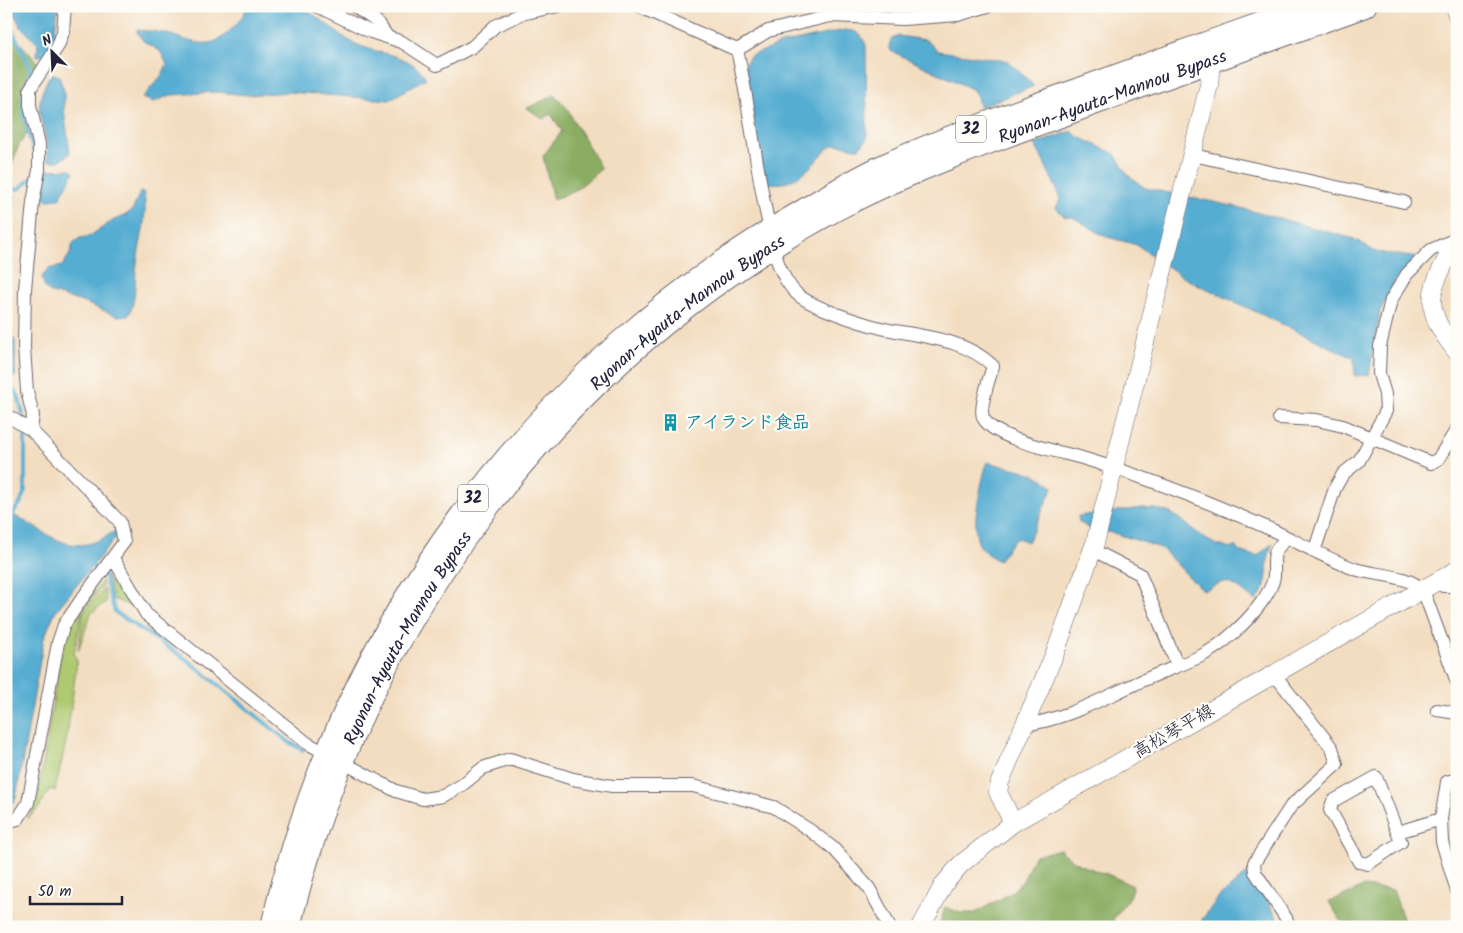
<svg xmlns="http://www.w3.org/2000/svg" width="1463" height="933" viewBox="0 0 1463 933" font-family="Kalam,'Klee One',sans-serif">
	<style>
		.green { fill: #aec970; stroke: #687656 }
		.forest { fill: #8aad62; stroke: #56684e }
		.water { fill: #56add2; stroke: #3c6886 }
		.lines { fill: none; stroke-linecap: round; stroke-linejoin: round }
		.stream { stroke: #56add2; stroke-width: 4 }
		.street-casing { stroke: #6b636a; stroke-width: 14 }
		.secondary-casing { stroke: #6b636a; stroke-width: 19 }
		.highway-casing { stroke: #6b636a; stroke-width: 24 }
		.street { stroke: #fff; stroke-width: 12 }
		.secondary { stroke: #fff; stroke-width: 18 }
		.highway { stroke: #fff; stroke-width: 22 }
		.labels { text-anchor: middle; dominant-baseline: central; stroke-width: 4.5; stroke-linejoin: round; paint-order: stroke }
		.shield { fill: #fdfcf7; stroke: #646373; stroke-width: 1 }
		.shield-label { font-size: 16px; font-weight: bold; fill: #22223b }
		.street-label { font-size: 18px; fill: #22223b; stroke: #fdfcf7 }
		.culture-label { font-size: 18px; font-weight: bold; fill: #0d838f; stroke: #fdfcf7; text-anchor: start }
	</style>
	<rect width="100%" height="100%" fill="#fdfcf7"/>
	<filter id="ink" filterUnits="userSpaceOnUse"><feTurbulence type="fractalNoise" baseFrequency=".02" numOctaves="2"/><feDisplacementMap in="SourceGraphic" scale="10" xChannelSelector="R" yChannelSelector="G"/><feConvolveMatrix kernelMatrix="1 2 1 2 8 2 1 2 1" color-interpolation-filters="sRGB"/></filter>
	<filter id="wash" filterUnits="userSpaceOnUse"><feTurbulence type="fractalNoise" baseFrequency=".0096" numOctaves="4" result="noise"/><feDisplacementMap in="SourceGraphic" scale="20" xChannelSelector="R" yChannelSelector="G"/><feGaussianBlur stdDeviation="1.12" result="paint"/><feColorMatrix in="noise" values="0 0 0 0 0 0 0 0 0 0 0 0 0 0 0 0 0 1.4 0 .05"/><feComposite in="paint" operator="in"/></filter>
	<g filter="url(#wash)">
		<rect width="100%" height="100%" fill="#f3ddc0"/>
		<path class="green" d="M 106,575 L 112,585 L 135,608 L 113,599 Z
			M 102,581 L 102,587 L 82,612 L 74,653 L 77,661 L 67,737 L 55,791 L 50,789 L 38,809 L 28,819 L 38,796 L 61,650 L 70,624 Z
			M 104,589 L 106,602 L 91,613 L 78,651 L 83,613 Z"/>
		<path class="forest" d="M 6,10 L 12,34 L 38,63 C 23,88 25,104 28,132 L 19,145 L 11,167 L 6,169 Z
			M 555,95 L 566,107 L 601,169 L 577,189 L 553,200 L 543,156 L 562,131 L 551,114 L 543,119 L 527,108 Z
			M 1060,849 C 1074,864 1086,867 1104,873 C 1114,876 1123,882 1133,886 L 1128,900 L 1113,919 L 1115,927 L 939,927 L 945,907 L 961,913 L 975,913 L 1009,894 L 1023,881 L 1034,856 Z
			M 1363,887 L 1393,890 L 1406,927 L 1345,927 L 1329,902 Z"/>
		<path class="water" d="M 10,6 L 58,6 L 54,39 L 46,56 L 37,56 L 38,44 L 21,27 Z
			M 247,6 C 263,6 283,3 297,7 C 318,13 333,32 352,42 C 376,55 411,53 426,78 L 389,100 L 290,92 L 248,95 L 216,92 L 171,95 L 153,102 L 142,98 L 162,75 L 167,64 L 160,51 L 143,41 L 136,30 C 145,31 154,31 163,33 C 178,36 193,45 209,43 C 222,42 244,19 247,6 Z
			M 844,30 C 857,31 861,33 866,45 L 867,139 L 859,148 C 851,149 840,142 833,145 C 828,147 823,154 819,158 C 805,174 785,190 763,181 L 745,64 L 750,56 L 781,44 Z
			M 899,36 L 926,40 L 938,51 L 1009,61 L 1034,86 L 979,107 L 977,96 L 972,89 L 891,51 L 889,46 L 892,39 Z
			M 51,73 L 59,76 L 64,91 L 64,110 L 70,152 L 66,157 L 58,161 L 48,161 C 48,119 27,116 51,73 Z
			M 1072,131 L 1077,136 L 1115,154 L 1128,175 L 1145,188 L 1233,206 L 1303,225 L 1354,239 L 1376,252 L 1419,258 L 1395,281 L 1380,311 L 1369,375 L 1355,376 L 1354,358 L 1186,279 L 1137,245 L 1104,236 L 1073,217 L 1065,217 L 1056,208 L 1061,198 L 1035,144 Z
			M 71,169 L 74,172 L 60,198 L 51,200 L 41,199 L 47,170 Z
			M 140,192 L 144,193 C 148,217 140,240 137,263 C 134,280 137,301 128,316 L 117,316 L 85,303 L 49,292 L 45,288 L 42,277 L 48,269 L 62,266 L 70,254 L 73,243 L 80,238 L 90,236 L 112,221 L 126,215 L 133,209 Z
			M 6,195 L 15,195 L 6,253 Z
			M 6,319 L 9,332 L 15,341 L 15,376 L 12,378 L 6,363 Z
			M 987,462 C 1011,469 1035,469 1053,487 L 1028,542 L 1018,538 L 1013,541 L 998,561 C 993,557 984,552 980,546 C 969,528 982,482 987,462 Z
			M 1142,508 C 1151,509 1163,509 1170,513 C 1191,524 1210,551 1236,547 L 1238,551 L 1257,556 L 1273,543 C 1262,567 1274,579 1256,601 C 1246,595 1232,579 1220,583 C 1215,585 1210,588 1205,590 L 1200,588 L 1161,548 L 1117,534 L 1088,528 L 1079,522 L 1078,516 Z
			M 6,512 C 48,529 69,565 116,530 L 118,535 L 55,612 L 44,638 L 17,792 L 15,801 L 6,808 Z
			M 1250,871 L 1283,927 L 1214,927 L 1201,921 L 1219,897 Z"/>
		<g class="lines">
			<path class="stream" d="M 6,18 L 28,62 L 31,71 L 27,85
				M 25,91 C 19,112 29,130 33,150
				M 6,188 L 19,189 L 33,177
				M 6,383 L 18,395 L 23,414
				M 6,523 L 21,502 L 25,490 L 25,437
				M 89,562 L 104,576 L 115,612 L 186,659 L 289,742 L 303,750"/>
		</g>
	</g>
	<g filter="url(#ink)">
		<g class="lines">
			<defs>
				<path id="street" d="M 317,6 L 371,32 L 402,42 L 437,65 L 472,47 L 495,26 L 521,14 L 558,6
					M 354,6 L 376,21 L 387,36
					M 638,6 L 737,50
					M 737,50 C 750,106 755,164 768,221 C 773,245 777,275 797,294 C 811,307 861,323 881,328 C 919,337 963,337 993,366 C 990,376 979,408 983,417 C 991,439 1062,452 1082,458 C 1146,477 1209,502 1270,529 C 1298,542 1325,558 1355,569 C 1377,576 1406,574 1423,590 L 1457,682
					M 737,50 L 768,31 L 830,16 L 903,19 L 958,15 L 988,6
					M 1193,155 L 1404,202
					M 6,415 L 31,430 L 120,522 L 124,542 L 81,600 L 64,625 L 58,643 L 28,803 L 18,819 L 6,822
					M 1279,418 L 1317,420 L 1343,426 L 1431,463 L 1438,459 L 1457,429
					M 31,430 L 33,415 L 27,391 L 24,348 L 25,289 L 33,202 L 39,170 L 39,144 L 30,105 L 30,89 L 58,46 L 63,32 L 65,6
					M 1093,550 L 1140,574 L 1177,665
					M 1314,552 L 1335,488 L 1343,474 L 1359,461 L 1386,411 L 1385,394 L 1379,374 L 1380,346 L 1391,300 L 1407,274 L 1431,250 L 1456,239
					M 113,558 L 146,614 L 307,743 L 396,791 L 423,799 L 443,796 L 462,785 L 483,768 L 510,759 L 573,779 L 612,786 L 693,786 L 774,807 L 811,831 L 833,848 L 869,888 L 890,927
					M 1436,582 L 1443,586 L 1457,586
					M 1275,675 L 1332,748 L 1337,764 L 1291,806 L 1254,863 L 1255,872 L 1286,918 L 1289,927
					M 1437,710 L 1457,713
					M 1024,725 C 1066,719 1097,701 1135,684 C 1156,674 1180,666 1201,656 C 1223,645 1247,622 1261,603 C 1267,595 1273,585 1274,576 C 1275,556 1270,554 1286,539
					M 1376,777 L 1401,842 L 1368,864 L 1359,862 L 1330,810 L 1333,801 Z
					M 1457,779 L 1447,782 L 1441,819 L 1442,842 L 1457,891
					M 1398,832 L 1441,819"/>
				<path id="secondary" d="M 1454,6 L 1457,15
					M 1457,238 C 1432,289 1417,303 1457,352
					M 1013,823 L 998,792 L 1000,782 L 1055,653 L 1095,543 L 1209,85 L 1211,62 L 1207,51
					M 921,927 L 944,884 L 961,864 L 1013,823 L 1457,570"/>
				<g id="highway">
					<path d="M 272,927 C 339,628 534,366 799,213 C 828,195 858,177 889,163 C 949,136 1012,113 1074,91 C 1153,62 1231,34 1310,6"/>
					<path id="s1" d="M 289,927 C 363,619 560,358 839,208 C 910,171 986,143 1061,116 C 1162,78 1264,43 1365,6"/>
				</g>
			</defs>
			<use href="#street" class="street-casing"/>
			<use href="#secondary" class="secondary-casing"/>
			<use href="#highway" class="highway-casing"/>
			<use href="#street" class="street"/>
			<use href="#secondary" class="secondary"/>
			<use href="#highway" class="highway"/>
		</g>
	</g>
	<defs>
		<symbol id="building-bare" viewBox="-9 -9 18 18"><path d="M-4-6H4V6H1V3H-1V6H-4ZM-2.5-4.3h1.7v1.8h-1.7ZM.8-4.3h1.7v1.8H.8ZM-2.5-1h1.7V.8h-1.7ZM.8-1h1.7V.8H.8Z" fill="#0f9aa8" stroke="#fdfcf7" stroke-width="2.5" paint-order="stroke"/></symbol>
	</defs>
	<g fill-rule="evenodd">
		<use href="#building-bare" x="658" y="410" width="25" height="25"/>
	</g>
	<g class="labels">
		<g class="shield">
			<rect x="956" y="115.5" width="30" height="27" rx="4"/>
			<rect x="458" y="484.5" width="30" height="27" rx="4"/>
		</g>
		<g class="shield-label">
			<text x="971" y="129">32</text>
			<text x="473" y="498">32</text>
		</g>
		<g class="street-label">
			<text stroke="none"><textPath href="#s1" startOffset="1228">Ryonan-Ayauta-Mannou Bypass</textPath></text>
			<text stroke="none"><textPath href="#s1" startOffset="748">Ryonan-Ayauta-Mannou Bypass</textPath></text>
			<text stroke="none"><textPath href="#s1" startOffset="314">Ryonan-Ayauta-Mannou Bypass</textPath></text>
			<text transform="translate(1174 732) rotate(-30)">高松琴平線</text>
		</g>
		<g class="culture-label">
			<text x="685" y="423">アイランド食品</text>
		</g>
	</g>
	<rect width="1463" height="933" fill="none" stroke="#fdfcf7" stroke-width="25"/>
	<g transform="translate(52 52) rotate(336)" stroke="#fdfcf7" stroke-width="4" paint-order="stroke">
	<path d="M0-4L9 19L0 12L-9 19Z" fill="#22223b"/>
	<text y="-8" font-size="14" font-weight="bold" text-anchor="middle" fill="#22223b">N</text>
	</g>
	<path d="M30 896v8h92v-8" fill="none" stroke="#22223b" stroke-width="2.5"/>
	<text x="38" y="896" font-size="15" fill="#22223b" stroke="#fdfcf7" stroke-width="4" paint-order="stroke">50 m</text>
</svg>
